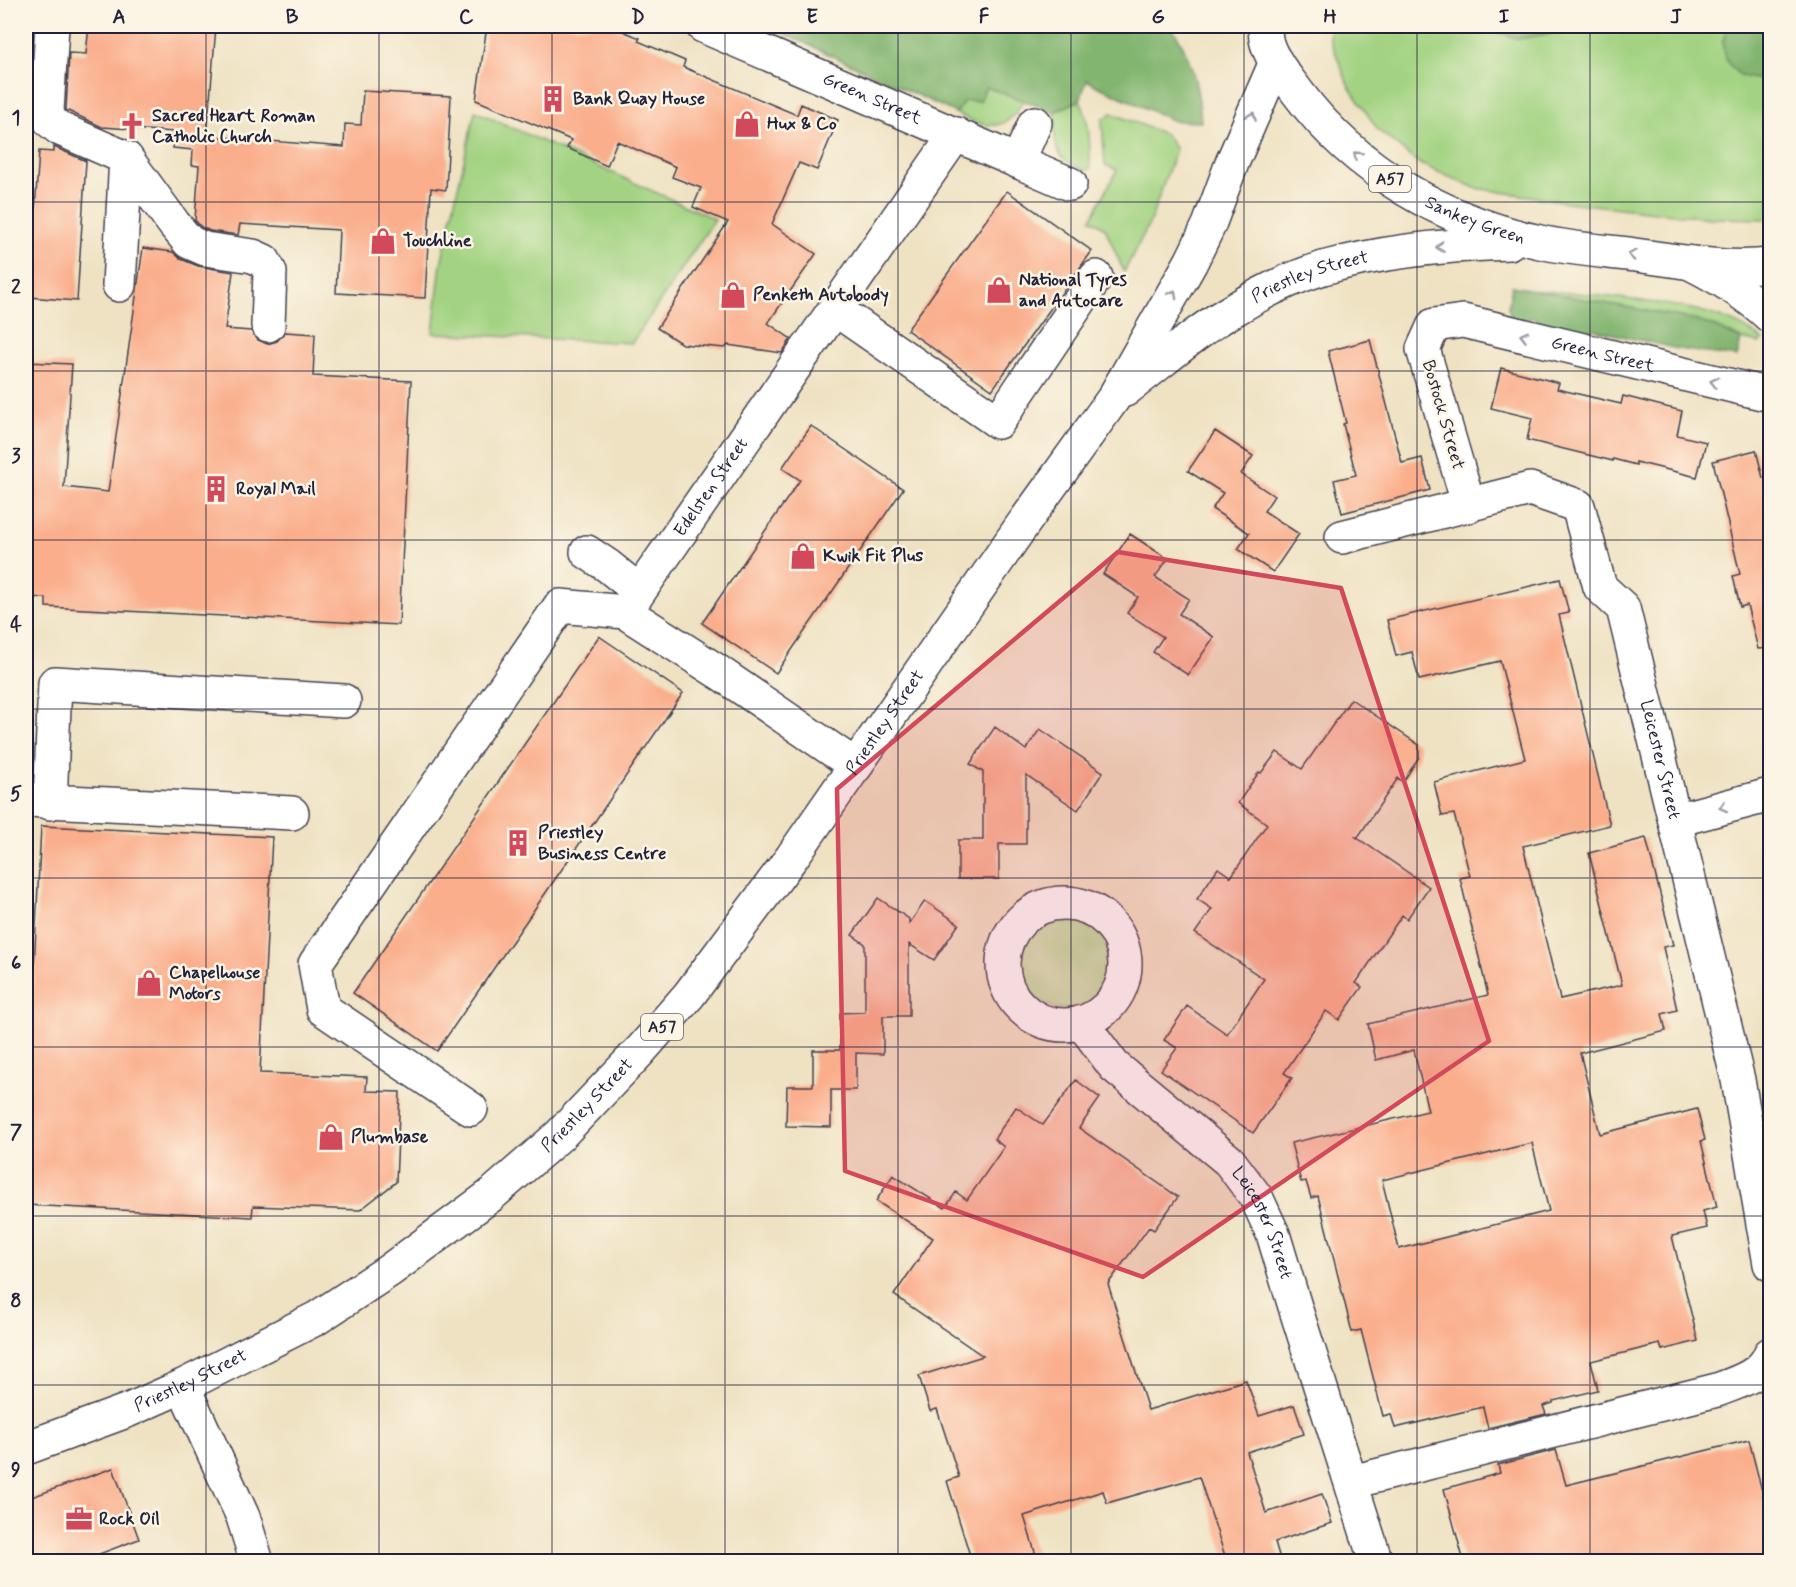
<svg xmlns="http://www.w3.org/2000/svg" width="1796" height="1587" viewBox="0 0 1796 1587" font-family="Mynerve,sans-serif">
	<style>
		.green { fill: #a3d382; stroke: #627a5e; stroke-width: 1.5 }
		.forest { fill: #82b570; stroke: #526c56; stroke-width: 1.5 }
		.building { fill: #faae8c; fill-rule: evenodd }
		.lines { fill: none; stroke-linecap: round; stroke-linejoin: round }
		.minor-casing { stroke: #413f4f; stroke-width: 36 }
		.highway-casing { stroke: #413f4f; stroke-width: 36 }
		.minor { stroke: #fff; stroke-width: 33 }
		.highway { stroke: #fff; stroke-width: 33 }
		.oneway { stroke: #9c9ca7 }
		.marked { fill: #d1495b; fill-opacity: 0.2; stroke: #d1495b; stroke-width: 4.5; stroke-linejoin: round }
		.grid { fill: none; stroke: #22223b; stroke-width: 1.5; stroke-opacity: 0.55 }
		.labels { text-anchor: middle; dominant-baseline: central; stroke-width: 5; stroke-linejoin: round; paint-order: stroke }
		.shield { fill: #fcf5e5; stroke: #63616e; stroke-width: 1.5 }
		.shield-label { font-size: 16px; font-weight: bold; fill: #22223b }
		.poi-label { font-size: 18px; font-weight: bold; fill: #22223b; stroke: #fcf5e5; text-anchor: start }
		.street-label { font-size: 18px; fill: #22223b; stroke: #fcf5e5 }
		.neatline { fill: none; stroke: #22223b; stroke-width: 2 }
		.grid-label { font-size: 20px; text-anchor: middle; font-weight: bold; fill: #22223b }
	</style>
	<rect width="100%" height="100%" fill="#fcf5e5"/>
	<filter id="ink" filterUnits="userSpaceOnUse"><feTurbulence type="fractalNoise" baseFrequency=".0167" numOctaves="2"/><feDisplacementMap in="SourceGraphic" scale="12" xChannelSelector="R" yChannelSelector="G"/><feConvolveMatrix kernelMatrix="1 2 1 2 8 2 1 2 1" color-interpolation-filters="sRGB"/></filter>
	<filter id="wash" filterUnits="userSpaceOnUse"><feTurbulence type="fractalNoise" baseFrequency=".008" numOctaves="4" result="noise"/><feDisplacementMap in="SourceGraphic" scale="24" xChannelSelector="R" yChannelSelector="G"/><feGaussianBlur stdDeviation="1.35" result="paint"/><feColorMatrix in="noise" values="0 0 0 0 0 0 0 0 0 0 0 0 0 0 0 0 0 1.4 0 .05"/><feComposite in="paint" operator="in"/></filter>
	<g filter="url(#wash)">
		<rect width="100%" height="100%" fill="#efe2c3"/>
		<path class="green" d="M 1329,26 L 1770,26 L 1770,219 L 1710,218 L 1574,203 L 1475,188 L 1420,164 L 1378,130 L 1349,87 L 1330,39 Z
			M 986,86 L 1023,100 C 1007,135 984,128 956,113 L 964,101 Z
			M 1080,100 C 1090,122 1090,144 1090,168 L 1086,171 C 1066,162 1054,157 1055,132 C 1055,124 1057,120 1054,112 Z
			M 475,111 L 715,219 L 632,343 L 433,333 L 441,264 Z
			M 1111,113 L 1165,134 L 1176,149 L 1150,222 L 1124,272 L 1105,228 L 1091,219 L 1117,170 L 1105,165 L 1102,120 Z
			M 1538,291 C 1570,291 1601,296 1634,300 C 1679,306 1726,311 1763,340 L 1759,343 L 1741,339 L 1711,325 Z
			M1020 963a46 46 0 1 1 92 0a46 46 0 1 1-92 0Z"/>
		<path class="forest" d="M 768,26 L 1171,26 C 1191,54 1199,87 1201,122 L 1174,121 L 1097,86 L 1087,80 L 1080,100 L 1054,112 L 986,87 L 980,101 L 964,101 L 956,113 Z
			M 1445,26 L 1565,26 L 1557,32 L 1519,39 L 1490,30 L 1465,30 Z
			M 1732,26 L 1770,26 L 1770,79 C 1759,80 1743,79 1735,71 C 1722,59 1717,36 1732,26 Z
			M 1512,286 L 1686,318 L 1711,325 L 1741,339 L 1737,357 L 1678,349 L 1592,329 L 1585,334 L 1540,322 L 1534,317 L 1522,321 L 1511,318 L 1508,307 Z"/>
		<g id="blocks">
			<path class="building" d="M 89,26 L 216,26 L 207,136 L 344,147 L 345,124 L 361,125 L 363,91 L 451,96 L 446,190 L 431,188 L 425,298 L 336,293 L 339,230 L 240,224 L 238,235 L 210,231 L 201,227 L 195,220 L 199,166 L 192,165 L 193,150 L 173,148 L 175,132 L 102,127 L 66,110 L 69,53 L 86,54 Z
				M 487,26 L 610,26 L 640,38 L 638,41 L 685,61 L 683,67 L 797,115 L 801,104 L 838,120 L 817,170 L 799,163 L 772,224 L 816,254 L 768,323 L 791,339 L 782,353 L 728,345 L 725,348 L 682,344 L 657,328 L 728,222 L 693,207 L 701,188 L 672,177 L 676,167 L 617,141 L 607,166 L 567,148 L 571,140 L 476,100 Z
				M 54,147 L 86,161 L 77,301 L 29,297 L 39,151 L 54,152 Z
				M 1007,191 L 1092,251 L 992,390 L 907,330 Z
				M 143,248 L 173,252 L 181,259 L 198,266 L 233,272 L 225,329 L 251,331 L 258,340 L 267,344 L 277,341 L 285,332 L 315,334 L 313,376 L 411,381 L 399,625 L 46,607 L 46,598 L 26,597 L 26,362 L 72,364 L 64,487 L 108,492 Z
				M 1370,340 L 1402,463 L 1422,458 L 1430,490 L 1342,513 L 1334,480 L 1356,475 L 1343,424 L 1346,423 L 1328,351 Z
				M 1501,368 L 1559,383 L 1557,389 L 1621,404 L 1623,396 L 1682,411 L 1677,435 L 1706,442 L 1697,477 L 1636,462 L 1636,465 L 1613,459 L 1613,461 L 1527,440 L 1532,418 L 1491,408 Z
				M 811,426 L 903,489 L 776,673 L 702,623 L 800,480 L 782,468 Z
				M 1215,431 L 1253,456 L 1241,474 L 1274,496 L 1264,511 L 1299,534 L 1273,572 L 1238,549 L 1249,533 L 1212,509 L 1223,493 L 1188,471 Z
				M 1756,450 L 1763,478 L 1770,477 L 1770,648 L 1758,649 L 1747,605 L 1740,607 L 1733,576 L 1740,574 L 1713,461 Z
				M 1130,534 L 1168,559 L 1155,577 L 1189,599 L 1179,614 L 1214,637 L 1188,675 L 1153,652 L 1163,637 L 1127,613 L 1138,597 L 1103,574 Z
				M 1560,579 L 1569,613 L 1559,615 L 1610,825 L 1523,846 L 1560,999 L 1622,985 L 1589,853 L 1646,838 L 1673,945 L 1663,947 L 1677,1010 L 1662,1014 L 1666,1031 L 1580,1053 L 1600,1134 L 1697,1109 L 1705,1140 L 1701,1141 L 1717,1207 L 1703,1211 L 1707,1228 L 1672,1236 L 1698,1341 L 1662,1350 L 1660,1344 L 1591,1361 L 1598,1390 L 1553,1401 L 1553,1403 L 1543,1406 L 1546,1414 L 1488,1428 L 1483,1407 L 1395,1428 L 1391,1414 L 1383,1416 L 1361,1330 L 1352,1332 L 1318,1196 L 1311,1198 L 1306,1181 L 1301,1182 L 1291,1143 L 1428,1111 L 1414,1050 L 1376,1060 L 1368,1024 L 1488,995 L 1460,878 L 1470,876 L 1454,814 L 1442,816 L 1434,782 L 1525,759 L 1500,661 L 1419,680 L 1412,652 L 1396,656 L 1387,620 ZM 1532,1143 L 1549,1211 L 1399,1249 L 1382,1180 Z
				M 599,636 L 683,693 L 437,1051 L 353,993 Z
				M 1351,699 L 1419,745 L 1419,757 L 1403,782 L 1398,778 L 1358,837 L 1356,837 L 1429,887 L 1407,919 L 1402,915 L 1356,983 L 1362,987 L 1339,1020 L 1326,1011 L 1284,1073 L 1292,1078 L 1253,1133 L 1161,1070 L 1177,1048 L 1164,1040 L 1187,1006 L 1227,1034 L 1264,979 L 1195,933 L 1212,909 L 1197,899 L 1218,868 L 1231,877 L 1267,824 L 1238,803 L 1259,772 L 1261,773 L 1277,752 L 1302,769 Z
				M 995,727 L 1026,750 L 1040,729 L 1103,772 L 1078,810 L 1026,775 L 1026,844 L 999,844 L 999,879 L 958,879 L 958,840 L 983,840 L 983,772 L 970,764 Z
				M 41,826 L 272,837 L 260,1073 L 367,1077 L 366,1091 L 400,1092 L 396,1182 L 360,1210 L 253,1206 L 252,1217 L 26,1205 L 26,1128 Z
				M 878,898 L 909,919 L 909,924 L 925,901 L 959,924 L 934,960 L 909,944 L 909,1016 L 883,1016 L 883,1054 L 856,1053 L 856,1090 L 831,1090 L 831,1127 L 786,1126 L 787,1086 L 813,1086 L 813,1050 L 840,1050 L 840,1013 L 865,1012 L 865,944 L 852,935 Z
				M 1076,1080 L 1100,1098 L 1079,1128 L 1178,1197 L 1154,1230 L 1149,1227 L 1108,1284 L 1148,1410 L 1246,1380 L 1259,1416 L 1294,1405 L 1304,1434 L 1247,1452 L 1266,1513 L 1322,1494 L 1332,1523 L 1275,1542 L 1281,1562 L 1227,1562 L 1199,1477 L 1107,1503 L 1103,1491 L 1024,1516 L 1038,1562 L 972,1562 L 947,1481 L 959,1477 L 937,1409 L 930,1411 L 919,1376 L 983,1356 L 894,1295 L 933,1238 L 876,1201 L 893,1175 L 945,1208 L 956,1192 L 967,1200 L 1004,1147 L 994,1139 L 1016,1107 L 1043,1125 Z
				M 1749,1440 L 1765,1503 L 1770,1501 L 1770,1562 L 1464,1562 L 1444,1489 L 1500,1473 L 1498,1465 L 1556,1450 L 1566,1485 Z
				M 113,1468 L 139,1539 L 78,1562 L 26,1562 L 26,1499 Z"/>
		</g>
	</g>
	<g filter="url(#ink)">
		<use href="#blocks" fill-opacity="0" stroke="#413f4f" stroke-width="1.5"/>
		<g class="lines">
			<defs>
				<g id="minor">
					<path d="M 52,26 L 47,111 L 50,121 L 60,129 L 126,158 L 174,224 L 189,242 L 205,249 L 253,256 L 264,261 L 270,272 L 268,325"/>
					<path id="s1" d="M 703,26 L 1070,184"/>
					<path d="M 1018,161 L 1035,123"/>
					<path d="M 1690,263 C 1720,278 1745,293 1770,316"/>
					<path d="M 119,285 L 126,158"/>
					<path d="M 835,309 L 998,422 L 1096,277"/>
					<path id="s2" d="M 1469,506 L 1423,349 L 1434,325 L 1463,321 L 1770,395"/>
					<path id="s3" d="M 1342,537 L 1530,489 L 1578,506 L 1600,587 L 1623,608 L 1738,1080 L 1770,1264"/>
					<path d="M 587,552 L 608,566 L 639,591"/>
					<path id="s4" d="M 856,766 L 720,673 L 625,612 L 956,134"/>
					<path d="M 26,800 L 292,813"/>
					<path d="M 50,803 L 55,683 L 344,701"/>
					<path d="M 1676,820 L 1770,795"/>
					<circle cx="1064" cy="964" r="61"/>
					<path id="s5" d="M 1082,1023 L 1114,1066 L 1229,1161 L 1256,1197 L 1273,1234 L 1296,1310 L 1376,1562"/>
					<path d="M 471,1109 L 323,1009 L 315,964 L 560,606 L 625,612"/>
					<path d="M 183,1386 L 243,1517 L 257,1562"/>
					<path d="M 1352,1482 L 1717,1390 C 1736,1383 1763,1375 1770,1354"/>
				</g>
				<g id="highway">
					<path id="s6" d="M 1266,26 C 1261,49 1285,75 1298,93 C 1356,171 1446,222 1540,242 C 1571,249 1604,251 1635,255 C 1679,261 1726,270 1770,265"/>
					<path id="s7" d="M 1125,390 C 1161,363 1196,331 1235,309 C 1261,293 1294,277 1323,268 C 1383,251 1446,245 1509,243"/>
					<path id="s8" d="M 26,1448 L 129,1410 L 183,1386 L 317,1318 L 390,1270 L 490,1196 L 560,1135 L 641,1050 L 689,995 L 792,857 L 1021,527 L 1113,399 L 1191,262 L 1209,225 L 1232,163 L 1276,62"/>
				</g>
			</defs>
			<use href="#minor" class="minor-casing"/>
			<use href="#highway" class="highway-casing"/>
			<use href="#minor" class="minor"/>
			<use href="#highway" class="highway"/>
		</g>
		<defs><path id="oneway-chevron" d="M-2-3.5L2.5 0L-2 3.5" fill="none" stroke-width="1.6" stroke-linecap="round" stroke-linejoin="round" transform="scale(1.5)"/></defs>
		<g class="oneway">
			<use href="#oneway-chevron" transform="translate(1252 116) rotate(-67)"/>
			<use href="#oneway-chevron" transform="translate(1357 155) rotate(-137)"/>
			<use href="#oneway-chevron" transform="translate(1440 247) rotate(173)"/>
			<use href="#oneway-chevron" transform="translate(1632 255) rotate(-172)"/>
			<use href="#oneway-chevron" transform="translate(1173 294) rotate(-61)"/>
			<use href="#oneway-chevron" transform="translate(1524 336) rotate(-166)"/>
			<use href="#oneway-chevron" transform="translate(1714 382) rotate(-166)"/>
			<use href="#oneway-chevron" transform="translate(1723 807) rotate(165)"/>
		</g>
	</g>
	<path class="marked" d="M 1118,552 L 1341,588 L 1489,1041 L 1143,1277 L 845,1171 L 837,789 Z"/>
	<path class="grid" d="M 206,26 L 206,1562M 379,26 L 379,1562M 552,26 L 552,1562M 725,26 L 725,1562M 898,26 L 898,1562M 1071,26 L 1071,1562M 1244,26 L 1244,1562M 1417,26 L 1417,1562M 1590,26 L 1590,1562M 26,202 L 1770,202M 26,371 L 1770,371M 26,540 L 1770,540M 26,709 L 1770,709M 26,878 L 1770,878M 26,1047 L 1770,1047M 26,1216 L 1770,1216M 26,1385 L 1770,1385"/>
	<defs>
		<symbol id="building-bare" viewBox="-9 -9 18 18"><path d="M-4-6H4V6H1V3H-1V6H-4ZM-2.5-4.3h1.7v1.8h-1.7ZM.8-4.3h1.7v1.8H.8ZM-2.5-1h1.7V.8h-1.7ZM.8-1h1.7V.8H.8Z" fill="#d1495b" stroke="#fcf5e5" stroke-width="2.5" paint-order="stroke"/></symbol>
		<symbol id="shop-bare" viewBox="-9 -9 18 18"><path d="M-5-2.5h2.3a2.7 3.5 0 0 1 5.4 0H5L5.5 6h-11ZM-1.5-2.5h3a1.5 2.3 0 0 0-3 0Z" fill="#d1495b" stroke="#fcf5e5" stroke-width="2.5" paint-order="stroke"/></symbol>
		<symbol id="church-bare" viewBox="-9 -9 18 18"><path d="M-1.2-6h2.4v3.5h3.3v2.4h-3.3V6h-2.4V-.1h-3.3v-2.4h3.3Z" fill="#d1495b" stroke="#fcf5e5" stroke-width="2.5" paint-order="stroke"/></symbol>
		<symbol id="office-bare" viewBox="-9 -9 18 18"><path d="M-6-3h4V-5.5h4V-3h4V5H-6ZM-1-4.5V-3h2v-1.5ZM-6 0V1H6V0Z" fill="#d1495b" stroke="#fcf5e5" stroke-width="2.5" paint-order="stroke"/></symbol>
	</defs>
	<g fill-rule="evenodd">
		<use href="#building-bare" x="534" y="80" width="38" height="38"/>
		<use href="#shop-bare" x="728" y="105" width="38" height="38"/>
		<use href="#church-bare" x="113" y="107" width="38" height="38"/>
		<use href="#shop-bare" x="364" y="222" width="38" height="38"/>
		<use href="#shop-bare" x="980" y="271" width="38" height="38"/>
		<use href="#shop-bare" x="714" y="276" width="38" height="38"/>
		<use href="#building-bare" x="197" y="470" width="38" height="38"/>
		<use href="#shop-bare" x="784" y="537" width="38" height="38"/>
		<use href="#building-bare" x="499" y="824" width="38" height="38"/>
		<use href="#shop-bare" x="130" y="964" width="38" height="38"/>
		<use href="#shop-bare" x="312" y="1118" width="38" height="38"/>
		<use href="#office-bare" x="60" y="1500" width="38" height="38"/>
	</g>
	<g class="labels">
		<g class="shield">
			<rect x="1369" y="166" width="42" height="26" rx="4.5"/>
			<rect x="641" y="1014" width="42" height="26" rx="4.5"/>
		</g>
		<g class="shield-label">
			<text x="1390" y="179">A57</text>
			<text x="662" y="1027">A57</text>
		</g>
		<g class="poi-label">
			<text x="573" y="99">Bank Quay House</text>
			<text x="152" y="116">Sacred Heart Roman<tspan x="152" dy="21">Catholic Church</tspan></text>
			<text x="767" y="124">Hux &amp; Co</text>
			<text x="403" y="241">Touchline</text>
			<text x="1019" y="280">National Tyres<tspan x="1019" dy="21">and Autocare</tspan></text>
			<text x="753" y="295">Penketh Autobody</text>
			<text x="236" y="489">Royal Mail</text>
			<text x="823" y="556">Kwik Fit Plus</text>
			<text x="538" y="833">Priestley<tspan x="538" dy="21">Business Centre</tspan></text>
			<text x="169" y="973">Chapelhouse<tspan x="169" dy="21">Motors</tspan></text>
			<text x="351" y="1137">Plumbase</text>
			<text x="99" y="1519">Rock Oil</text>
		</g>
		<g class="street-label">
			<text stroke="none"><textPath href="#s1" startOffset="184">Green Street</textPath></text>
			<text stroke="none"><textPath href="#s6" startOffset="298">Sankey Green</textPath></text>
			<text stroke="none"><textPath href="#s7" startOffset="219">Priestley Street</textPath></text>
			<text stroke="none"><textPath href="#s2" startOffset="363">Green Street</textPath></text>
			<text transform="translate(1443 415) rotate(74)">Bostock Street</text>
			<text stroke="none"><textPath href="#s4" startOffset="429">Edelsten Street</textPath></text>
			<text stroke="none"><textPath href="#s8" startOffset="1150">Priestley Street</textPath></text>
			<text stroke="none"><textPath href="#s3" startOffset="516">Leicester Street</textPath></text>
			<text stroke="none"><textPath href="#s8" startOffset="664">Priestley Street</textPath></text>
			<text stroke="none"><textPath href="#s5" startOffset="274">Leicester Street</textPath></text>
			<text stroke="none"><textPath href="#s8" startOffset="178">Priestley Street</textPath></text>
		</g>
	</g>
	<rect width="1796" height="1587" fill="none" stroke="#fcf5e5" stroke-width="66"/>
	<rect x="33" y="33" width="1730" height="1521" class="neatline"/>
	<g class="grid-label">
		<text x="119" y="23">A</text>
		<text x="292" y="23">B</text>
		<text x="466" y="23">C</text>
		<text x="638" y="23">D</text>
		<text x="812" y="23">E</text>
		<text x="984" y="23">F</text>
		<text x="1158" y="23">G</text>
		<text x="1330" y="23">H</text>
		<text x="1504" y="23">I</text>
		<text x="1676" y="23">J</text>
		<text x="16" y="124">1</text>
		<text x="16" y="293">2</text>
		<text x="16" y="462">3</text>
		<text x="16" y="631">4</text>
		<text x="16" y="800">5</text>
		<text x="16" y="969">6</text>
		<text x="16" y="1138">7</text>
		<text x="16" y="1307">8</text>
		<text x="16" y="1476">9</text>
	</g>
</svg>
